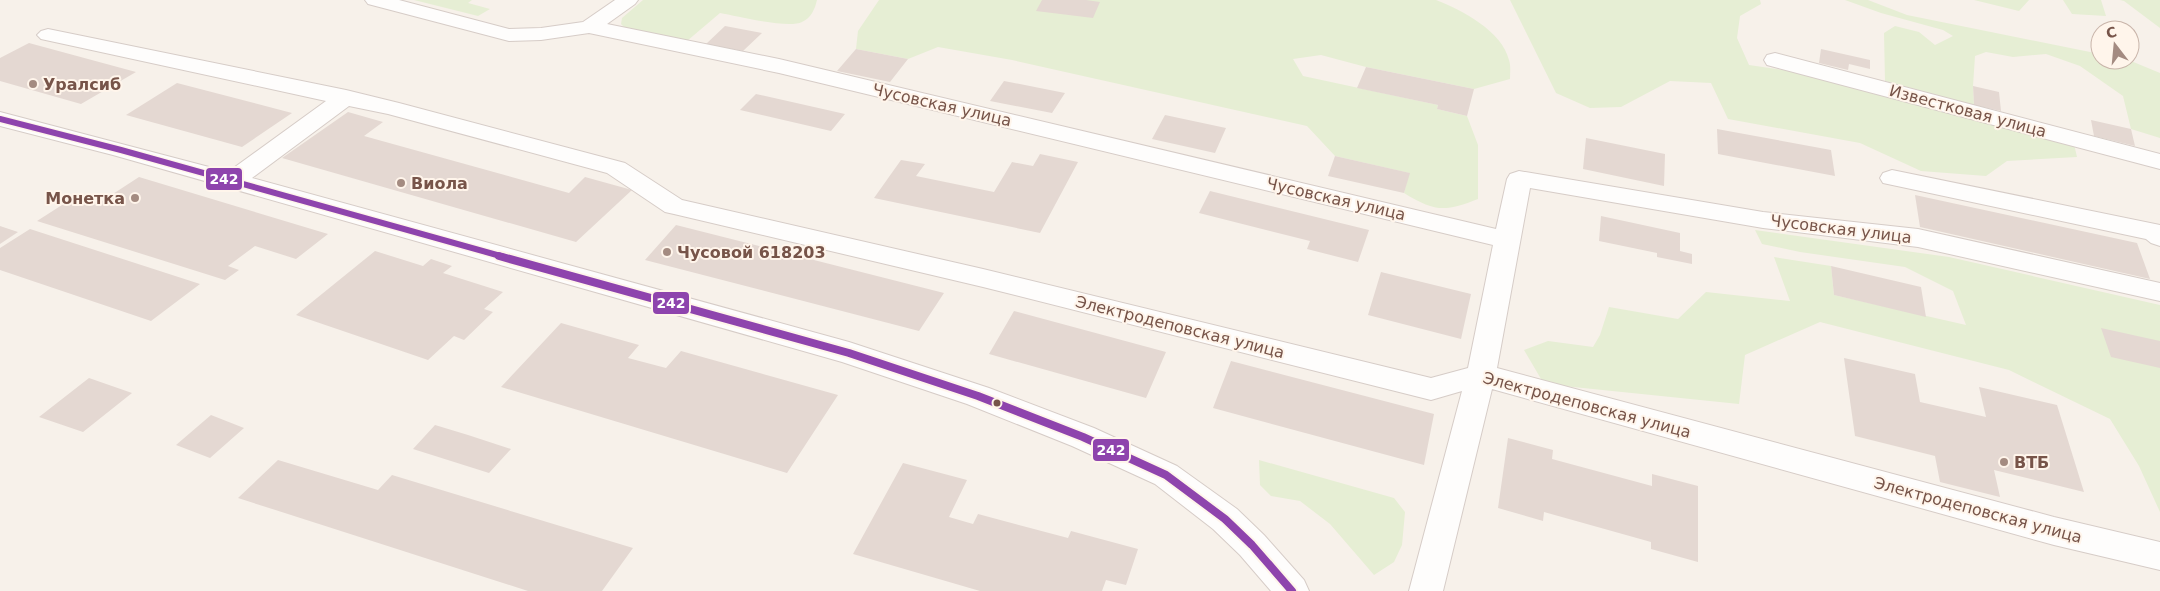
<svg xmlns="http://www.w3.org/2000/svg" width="2160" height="591" viewBox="0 0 2160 591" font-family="'DejaVu Sans',sans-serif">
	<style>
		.green { fill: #e6eed4 }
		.building { fill: #e4d8d2 }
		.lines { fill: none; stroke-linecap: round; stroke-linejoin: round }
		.minor-casing { stroke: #d6ccc7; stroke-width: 2 }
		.minor { fill: #fefdfc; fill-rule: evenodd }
		.bus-1-far1-casing { stroke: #fff5eb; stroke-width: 9 }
		.bus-1-casing { stroke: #fff5eb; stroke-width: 12 }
		.bus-1-far1 { stroke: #8e44ad; stroke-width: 6 }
		.bus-1 { stroke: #8e44ad; stroke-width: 8 }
		.poi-dot { fill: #a48b81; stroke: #fff5eb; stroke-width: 2 }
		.bus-dot { fill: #775449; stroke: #fff5eb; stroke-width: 2 }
		.labels { text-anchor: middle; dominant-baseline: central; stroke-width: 4; stroke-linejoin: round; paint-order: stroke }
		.poi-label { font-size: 16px; font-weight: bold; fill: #775449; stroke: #fff5eb; text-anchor: start }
		.street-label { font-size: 16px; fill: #775449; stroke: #fff5eb }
		.line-badge { stroke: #fff5eb; stroke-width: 2 }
		.badge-label { font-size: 14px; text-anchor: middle; font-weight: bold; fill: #fff }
	</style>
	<rect width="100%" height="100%" fill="#f7f1ea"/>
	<path class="green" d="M 414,0 L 472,0 L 468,3 L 490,9 L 478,16 Z
		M 643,0 L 817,0 C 815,9 811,18 802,22 C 788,29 737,16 720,13 L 687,41 L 625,28 L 621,24 L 622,18 Z
		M 879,0 L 1436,0 C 1462,10 1502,31 1509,60 C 1511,66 1510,73 1510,79 L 1474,89 L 1366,67 L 1321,55 L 1293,59 L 1303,76 L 1438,105 L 1437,109 L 1467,116 L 1478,145 L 1478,199 C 1445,212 1435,212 1404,193 L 1409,173 L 1335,156 L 1307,126 L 1012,60 L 938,47 L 908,59 L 856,49 L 858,31 Z
		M 1510,0 L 1760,0 L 1761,4 L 1740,16 L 1737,38 L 1749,65 L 1797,72 L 2074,144 L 2077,157 L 2007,161 L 1986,176 L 1921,171 L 1860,143 L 1728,119 L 1711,83 L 1670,81 L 1621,107 L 1590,108 L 1556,93 Z
		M 1845,0 L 1868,0 L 1907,15 L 2100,54 L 2100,60 L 2131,61 L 2160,73 L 2160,138 L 2131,129 L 2123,96 L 2080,66 L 2046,54 L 2013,57 L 1986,52 L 1975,56 L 1973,86 L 1974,105 L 1885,81 L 1884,33 L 1895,26 L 1919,32 L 1935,45 L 1953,36 L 1943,30 L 1881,13 Z
		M 1974,0 L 2029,0 L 2019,11 Z
		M 2063,0 L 2101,0 L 2106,16 L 2072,14 Z
		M 2120,0 L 2160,0 L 2160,28 L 2124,1 Z
		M 1755,230 L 1949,257 L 2160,305 L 2160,512 L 2139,466 L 2110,419 L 2009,370 L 1820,322 L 1745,355 L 1739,404 L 1544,384 L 1524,350 L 1548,341 L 1593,347 L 1600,335 L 1609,307 L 1678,319 L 1706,292 L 1790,301 L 1774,257 L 1831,266 L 1834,295 L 1966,325 L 1953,291 L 1905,267 L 1800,252 L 1762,244 Z
		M 1259,460 L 1394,498 L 1405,512 L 1402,545 L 1394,562 L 1374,575 L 1330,524 L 1300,501 L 1271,496 L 1260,485 Z"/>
	<path class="building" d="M 1042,0 L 1086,0 L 1100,2 L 1093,18 L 1036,11 Z
		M 725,26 L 762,33 L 743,51 L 706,44 Z
		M 29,43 L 136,72 L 81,104 L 0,81 L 0,58 Z
		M 856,49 L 908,59 L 890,82 L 837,71 Z
		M 1821,49 L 1870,60 L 1870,69 L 1849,64 L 1848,70 L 1819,63 Z
		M 1366,67 L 1474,89 L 1467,116 L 1437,109 L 1438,105 L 1357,88 Z
		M 1004,81 L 1065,93 L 1052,113 L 990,101 Z
		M 177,83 L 292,113 L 242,147 L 126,115 Z
		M 1973,86 L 1999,92 L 2001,111 L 1974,105 Z
		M 756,94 L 845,114 L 831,131 L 740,110 Z
		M 348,112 L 383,122 L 364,136 L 569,193 L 585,177 L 632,190 L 576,242 L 282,158 Z
		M 1165,115 L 1226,128 L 1215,153 L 1152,139 Z
		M 2091,120 L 2131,129 L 2135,146 L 2094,136 Z
		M 1717,129 L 1831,150 L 1835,176 L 1718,154 Z
		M 1586,138 L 1665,154 L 1664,186 L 1583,169 Z
		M 1040,154 L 1078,162 L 1040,233 L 874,198 L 901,160 L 925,164 L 916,176 L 994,192 L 1012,162 L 1033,166 Z
		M 1335,156 L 1410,173 L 1404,193 L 1328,176 Z
		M 139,177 L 328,234 L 296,259 L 255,246 L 228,266 L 239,270 L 225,280 L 37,221 L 76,196 L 99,203 Z
		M 1210,191 L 1369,230 L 1358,262 L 1307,249 L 1310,241 L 1199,213 Z
		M 1915,195 L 2137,243 L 2150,279 L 1920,227 Z
		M 1601,216 L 1680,233 L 1680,251 L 1692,254 L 1692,264 L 1657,257 L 1657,253 L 1599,241 Z
		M 676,225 L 944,293 L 919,331 L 645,260 Z
		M 0,226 L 18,232 L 0,244 Z
		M 30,229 L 200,284 L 151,321 L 0,270 L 0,248 Z
		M 375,251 L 423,266 L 431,259 L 452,266 L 443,273 L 503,292 L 484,309 L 493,312 L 464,340 L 454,336 L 428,360 L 296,315 Z
		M 1831,266 L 1921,287 L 1926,317 L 1834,295 Z
		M 1381,272 L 1471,294 L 1461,339 L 1368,315 Z
		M 1014,311 L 1166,352 L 1146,398 L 989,354 Z
		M 561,323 L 639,345 L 628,358 L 666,368 L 681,351 L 838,395 L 787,473 L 501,387 Z
		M 2101,328 L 2160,341 L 2160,368 L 2111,357 Z
		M 1844,358 L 1915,374 L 1920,402 L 1986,417 L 1979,387 L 2057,405 L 2084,492 L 1994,470 L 2000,497 L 1940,482 L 1935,456 L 1855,436 Z
		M 1231,361 L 1434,414 L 1424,465 L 1213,408 Z
		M 89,378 L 132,393 L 83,432 L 39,417 Z
		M 211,415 L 244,428 L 210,458 L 176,445 Z
		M 435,425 L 468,435 L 511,449 L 489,473 L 413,449 Z
		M 1508,438 L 1553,450 L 1552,459 L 1652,486 L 1652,474 L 1698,486 L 1698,562 L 1651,549 L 1651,542 L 1544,512 L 1543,521 L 1498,508 Z
		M 278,460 L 378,490 L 392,475 L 633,548 L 602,591 L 528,591 L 238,498 Z
		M 903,463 L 967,480 L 949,517 L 973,524 L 978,514 L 1068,538 L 1071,531 L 1138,549 L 1126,585 L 1106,580 L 1102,591 L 980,591 L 853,554 Z"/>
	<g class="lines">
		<defs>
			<path id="minor" d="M 365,0 L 399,0 L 509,29 L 541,28 L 583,22 L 615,0 L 638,0 L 635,4 L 607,24 L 779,59 L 1496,229 L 1507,179 L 1510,174 L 1519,171 L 1763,212 L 1918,229 L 2160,283 L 2160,301 L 1918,247 L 1763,228 L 1530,188 L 1497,368 L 2054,517 L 2160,542 L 2160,570 L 2054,545 L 1492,389 L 1443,591 L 1409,591 L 1462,391 L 1431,400 L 983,287 L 674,214 L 665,212 L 607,173 L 388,114 L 349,106 L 252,178 L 849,342 L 989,388 L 1094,428 L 1177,466 L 1237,509 L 1264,535 L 1304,580 L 1309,591 L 1271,591 L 1240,555 L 1213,529 L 1155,484 L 1072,446 L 967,404 L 842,362 L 113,155 L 0,126 L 0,112 L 228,172 L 326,101 L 41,39 L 37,35 L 41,31 L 48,29 L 346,90 L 399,103 L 625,163 L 682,200 L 983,269 L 1431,378 L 1468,368 L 1493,245 L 779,73 L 589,33 L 541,40 L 509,41 L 368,4 Z
				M 1775,53 L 2160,154 L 2160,169 L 1767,65 L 1764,60 L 1767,55 Z
				M 1892,170 L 2160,225 L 2160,246 L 2151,243 L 2146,239 L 1883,183 L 1880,178 L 1883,173 Z"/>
		</defs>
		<use href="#minor" class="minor-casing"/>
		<use href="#minor" class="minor"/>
		<defs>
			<path id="bus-1-far1" d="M 0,119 L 121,150 L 504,257"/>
			<path id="bus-1" d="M 499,256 L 849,353 L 978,396 L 1083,437 L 1166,475 L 1225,519 L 1252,545 L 1292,591"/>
		</defs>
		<use href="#bus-1-far1" class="bus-1-far1-casing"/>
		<use href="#bus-1" class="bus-1-casing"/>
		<use href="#bus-1-far1" class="bus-1-far1"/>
		<use href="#bus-1" class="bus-1"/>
	</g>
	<g class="poi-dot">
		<circle cx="33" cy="84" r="5"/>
		<circle cx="401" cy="183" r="5"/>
		<circle cx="135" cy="198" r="5"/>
		<circle cx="667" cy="252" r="5"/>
		<circle cx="2004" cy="462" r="5"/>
	</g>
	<circle class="bus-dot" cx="997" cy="403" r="4.5"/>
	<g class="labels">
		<g class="poi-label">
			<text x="43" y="84">Уралсиб</text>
			<text x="411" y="183">Виола</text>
			<text x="125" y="198" text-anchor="end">Монетка</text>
			<text x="677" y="252">Чусовой 618203</text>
			<text x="2014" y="462">ВТБ</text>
		</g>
		<g class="street-label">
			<text transform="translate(942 105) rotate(13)">Чусовская улица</text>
			<text transform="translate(1968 111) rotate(15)">Известковая улица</text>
			<text transform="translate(1336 199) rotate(13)">Чусовская улица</text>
			<text transform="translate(1841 229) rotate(7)">Чусовская улица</text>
			<text transform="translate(1180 327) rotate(14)">Электродеповская улица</text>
			<text transform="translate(1587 405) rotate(15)">Электродеповская улица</text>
			<text transform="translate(1978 510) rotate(15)">Электродеповская улица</text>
		</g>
	</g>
	<g class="line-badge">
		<rect x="205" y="167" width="38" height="24" rx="5" fill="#8e44ad"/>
		<rect x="652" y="291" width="38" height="24" rx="5" fill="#8e44ad"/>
		<rect x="1092" y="438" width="38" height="24" rx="5" fill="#8e44ad"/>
	</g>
	<g class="badge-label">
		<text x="224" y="184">242</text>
		<text x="671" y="308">242</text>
		<text x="1111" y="455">242</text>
	</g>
	<g transform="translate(2115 45) rotate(344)"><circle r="24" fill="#fff5eb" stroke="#c9b5aa"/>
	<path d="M0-4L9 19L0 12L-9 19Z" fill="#a48b81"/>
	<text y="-8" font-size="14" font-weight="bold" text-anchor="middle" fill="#775449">С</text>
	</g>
</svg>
